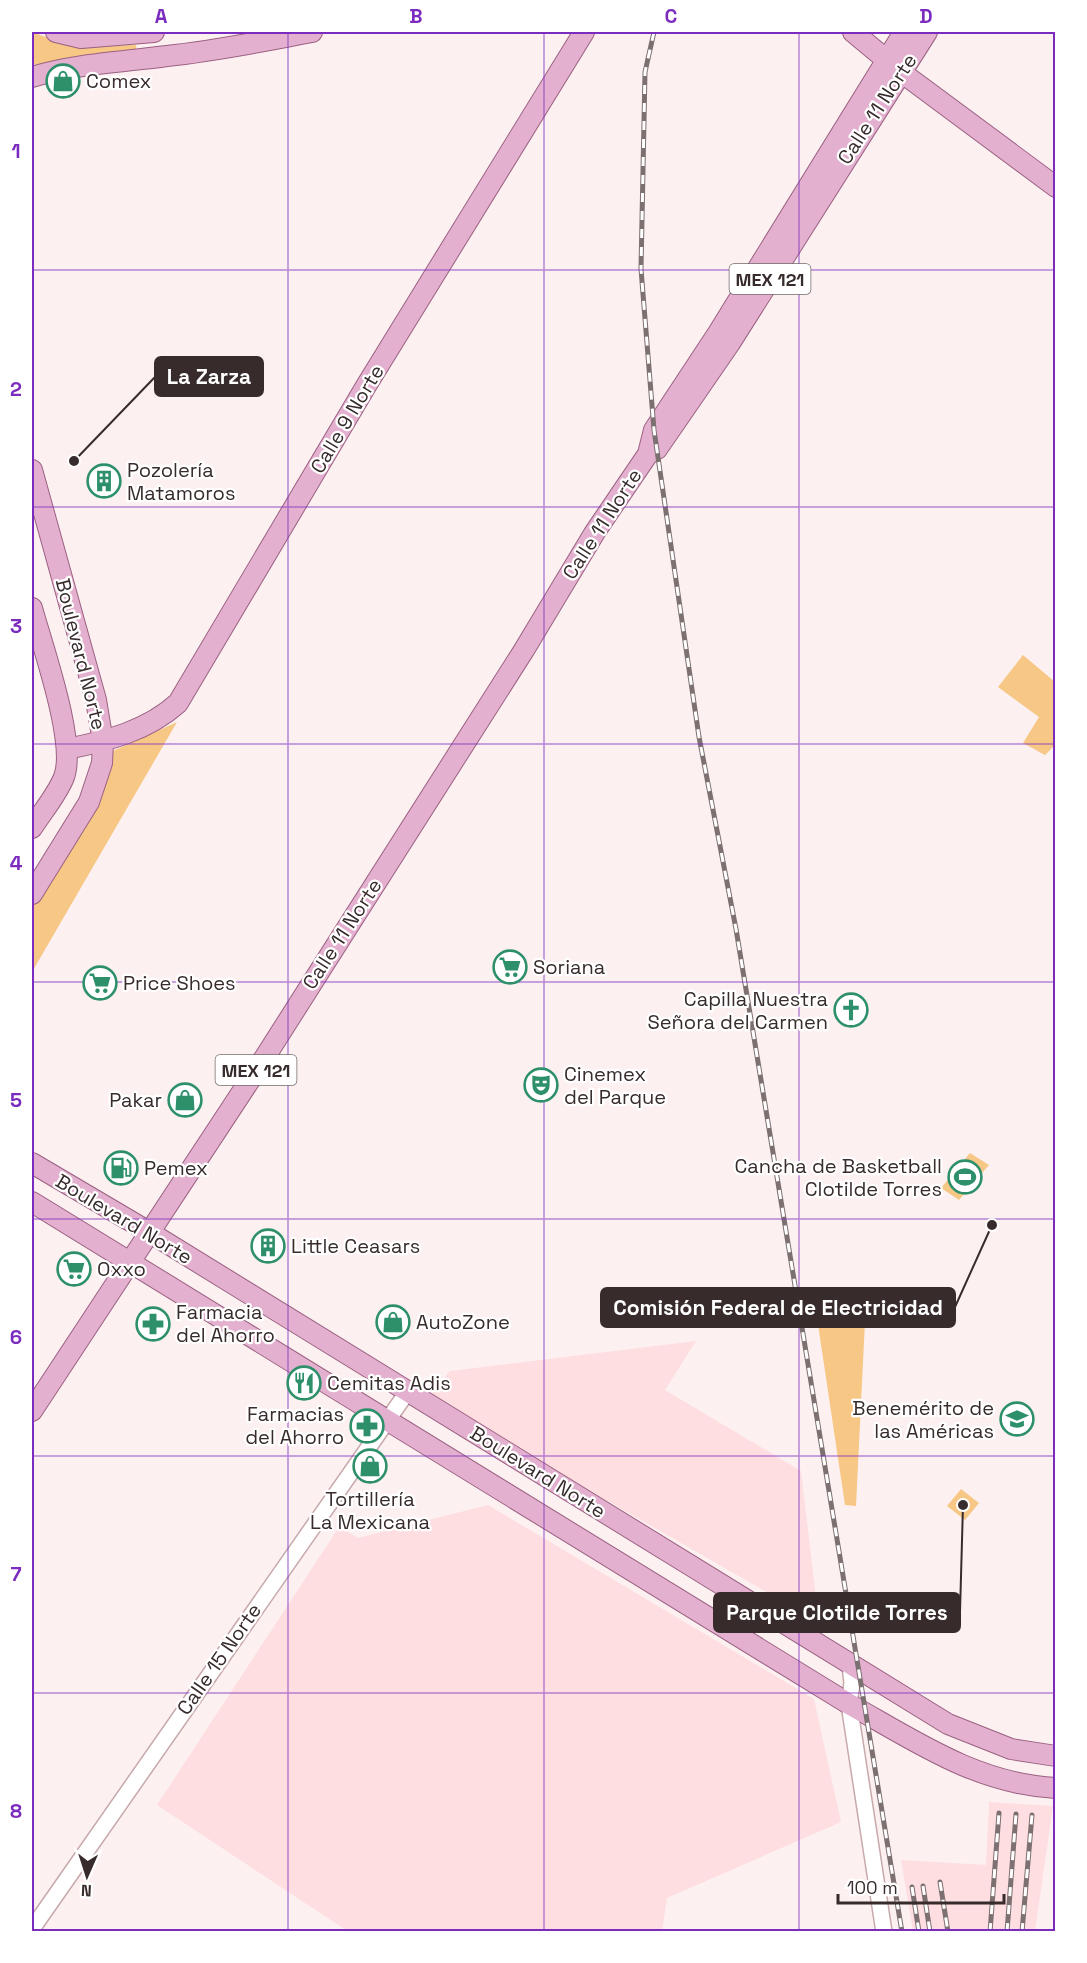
<svg xmlns="http://www.w3.org/2000/svg" width="1087" height="1963" viewBox="0 0 1087 1963" font-family="'Space Grotesk',sans-serif">
	<style>
		.built { fill: #fedee0 }
		.green { fill: #f7c786 }
		.lines { fill: none; stroke-linecap: round; stroke-linejoin: round }
		.minor-casing { stroke: #c7a9ab; stroke-width: 18 }
		.major-casing { stroke: #9b6081; stroke-width: 22 }
		.minor { stroke: #fff; stroke-width: 15 }
		.major { stroke: #e3b1cf; stroke-width: 20 }
		.rail-casing { stroke: #7c7071; stroke-width: 5 }
		.rail { stroke: #fff; stroke-width: 3; stroke-dasharray: 9; stroke-linecap: butt }
		.grid { fill: none; stroke: #7b2cbf; stroke-width: 1.5; stroke-opacity: 0.55 }
		.labels { text-anchor: middle; dominant-baseline: central; stroke-width: 4.5; stroke-linejoin: round; paint-order: stroke }
		.shield { fill: #fff; stroke: #736b6b; stroke-width: 1.5 }
		.shield-label { font-size: 18px; font-weight: bold; fill: #372b2c }
		.poi-label { font-size: 20px; fill: #372b2c; stroke: #fff; text-anchor: start }
		.street-label { font-size: 20px; fill: #372b2c; stroke: #fff }
		.leader { fill: none; stroke: #372b2c; stroke-width: 2 }
		.callout-dot { fill: #372b2c; stroke: #fff; stroke-width: 2 }
		.callout { fill: #372b2c; stroke: #372b2c; stroke-width: 2 }
		.callout-label { font-size: 21px; text-anchor: middle; font-weight: bold; fill: #fff }
		.neatline { fill: none; stroke: #7b2cbf; stroke-width: 2 }
		.grid-label { font-size: 20px; text-anchor: middle; font-weight: bold; fill: #7b2cbf }
	</style>
	<rect width="100%" height="100%" fill="#fdf0f1"/>
	<path class="built" d="M 696,1341 L 665,1390 L 801,1471 L 819,1622 L 428,1398 L 450,1371 Z
		M 488,1505 L 814,1699 L 841,1822 L 667,1898 L 662,1931 L 349,1932 L 157,1805 L 339,1527 L 358,1538 Z
		M 989,1802 L 1053,1806 L 1035,1931 L 913,1931 L 901,1860 L 986,1865 Z"/>
	<path class="green" d="M 32,32 C 67,46 99,46 136,45 L 137,52 L 32,65 Z
		M 1023,655 L 1055,682 L 1055,745 L 1045,755 L 1023,743 L 1039,717 L 998,687 Z
		M 177,722 L 32,972 L 32,906 L 91,809 L 109,772 L 113,751 Z
		M 970,1153 L 989,1165 L 959,1200 L 941,1188 Z
		M 844,1307 L 865,1321 L 856,1506 L 845,1505 L 816,1311 Z
		M 961,1489 L 979,1503 L 965,1520 L 947,1506 Z"/>
	<g class="lines">
		<defs>
			<path id="minor" d="M 850,1665 L 852,1683 L 849,1704 L 884,1932
				M 32,1929 L 408,1391"/>
			<path id="major" d="M 56,32 L 81,38 L 154,32
				M 853,32 L 901,72 L 1056,187
				M 32,77 C 75,64 122,62 167,56 C 216,51 264,41 312,32
				M 648,454 L 657,449 L 730,343 L 927,32
				M 32,470 L 96,700 L 103,742 L 102,763 L 89,802 L 32,894
				M 32,608 C 42,645 77,743 64,777 C 57,795 42,812 32,828
				M 67,749 C 107,741 147,731 178,703 L 366,386 L 584,32
				M 32,1163 L 149,1232 L 948,1724 L 1011,1749 L 1056,1756
				M 32,1202 L 849,1704 C 915,1741 977,1784 1056,1788
				M 32,1411 L 265,1057 L 524,650 L 595,532 L 648,454 L 654,430 L 718,333 L 904,32"/>
		</defs>
		<use href="#minor" class="minor-casing"/>
		<use href="#major" class="major-casing"/>
		<use href="#minor" class="minor"/>
		<use href="#major" class="major"/>
		<defs>
			<path id="rail" d="M 654,32 L 645,72 L 641,269 L 654,430 L 699,737 L 736,929 L 902,1932
				M 940,1882 L 948,1932
				M 923,1886 L 930,1932
				M 912,1887 L 919,1932
				M 990,1932 L 999,1813
				M 1007,1932 L 1016,1814
				M 1022,1932 L 1032,1815"/>
		</defs>
		<use href="#rail" class="rail-casing"/>
		<use href="#rail" class="rail"/>
	</g>
	<path class="grid" d="M 288,32 L 288,1932M 544,32 L 544,1932M 799,32 L 799,1932M 32,270 L 1056,270M 32,507 L 1056,507M 32,744 L 1056,744M 32,982 L 1056,982M 32,1219 L 1056,1219M 32,1456 L 1056,1456M 32,1693 L 1056,1693"/>
	<defs>
		<symbol id="shop-ring" viewBox="-11 -11 22 22"><circle r="9.5" fill="#fff" stroke="#2d906b" stroke-width="1.5"/><path d="M-5-2.5h2.3a2.7 3.5 0 0 1 5.4 0H5L5.5 6h-11ZM-1.5-2.5h3a1.5 2.3 0 0 0-3 0Z" fill="#2d906b"/></symbol>
		<symbol id="building-ring" viewBox="-11 -11 22 22"><circle r="9.5" fill="#fff" stroke="#2d906b" stroke-width="1.5"/><path d="M-4-6H4V6H1V3H-1V6H-4ZM-2.5-4.3h1.7v1.8h-1.7ZM.8-4.3h1.7v1.8H.8ZM-2.5-1h1.7V.8h-1.7ZM.8-1h1.7V.8H.8Z" fill="#2d906b"/></symbol>
		<symbol id="supermarket-ring" viewBox="-11 -11 22 22"><circle r="9.5" fill="#fff" stroke="#2d906b" stroke-width="1.5"/><path d="M-6-5.5h2.5l.6 2H6L4.5 2H-2.5L-4.4-4H-6ZM-1.5 3.2a1.3 1.3 0 1 0 .1 0ZM3 3.2a1.3 1.3 0 1 0 .1 0Z" fill="#2d906b"/></symbol>
		<symbol id="church-ring" viewBox="-11 -11 22 22"><circle r="9.5" fill="#fff" stroke="#2d906b" stroke-width="1.5"/><path d="M-1.2-6h2.4v3.5h3.3v2.4h-3.3V6h-2.4V-.1h-3.3v-2.4h3.3Z" fill="#2d906b"/></symbol>
		<symbol id="theatre-ring" viewBox="-11 -11 22 22"><circle r="9.5" fill="#fff" stroke="#2d906b" stroke-width="1.5"/><path d="M-5-5.5Q0-4 5-5.5V0Q5 5 0 6Q-5 5-5 0ZM-3.3-2.5H-1v1.5H-3.3ZM1-2.5H3.3v1.5H1ZM-2.8 1Q0 5.5 2.8 1Z" fill="#2d906b"/></symbol>
		<symbol id="fuel-ring" viewBox="-11 -11 22 22"><circle r="9.5" fill="#fff" stroke="#2d906b" stroke-width="1.5"/><path d="M-5.5-6h7V0h2V4h1.3V-2.5L3-4.5l.8-.8L6-3V5H2.5V1h-1V6h-7ZM-4.2-4.7v3.2H.2V-4.7Z" fill="#2d906b"/></symbol>
		<symbol id="stadium-ring" viewBox="-11 -11 22 22"><circle r="9.5" fill="#fff" stroke="#2d906b" stroke-width="1.5"/><path d="M0-5a6.5 5 0 1 0 0 10a6.5 5 0 1 0 0-10ZM-3.5-1.8h7v3.6h-7Z" fill="#2d906b"/></symbol>
		<symbol id="pharmacy-ring" viewBox="-11 -11 22 22"><circle r="9.5" fill="#fff" stroke="#2d906b" stroke-width="1.5"/><path d="M-2-6h4v4h4v4h-4v4h-4v-4h-4v-4h4Z" fill="#2d906b"/></symbol>
		<symbol id="restaurant-ring" viewBox="-11 -11 22 22"><circle r="9.5" fill="#fff" stroke="#2d906b" stroke-width="1.5"/><path d="M-5-6h1v4h1v-4h1v4h1v-4h1v5L-1.5 .5V6h-2V.5L-5-1ZM5-6V6H3V1.5H1.5Q1.5-4 5-6Z" fill="#2d906b"/></symbol>
		<symbol id="school-ring" viewBox="-11 -11 22 22"><circle r="9.5" fill="#fff" stroke="#2d906b" stroke-width="1.5"/><path d="M0-5L7-2L0 1L-7-2ZM-4 1L0 2.5L4 1V4Q0 6-4 4Z" fill="#2d906b"/></symbol>
	</defs>
	<g fill-rule="evenodd">
		<use href="#shop-ring" x="44" y="62" width="38" height="38"/>
		<use href="#building-ring" x="85" y="462" width="38" height="38"/>
		<use href="#supermarket-ring" x="491" y="948" width="38" height="38"/>
		<use href="#supermarket-ring" x="81" y="964" width="38" height="38"/>
		<use href="#church-ring" x="832" y="991" width="38" height="38"/>
		<use href="#theatre-ring" x="522" y="1066" width="38" height="38"/>
		<use href="#shop-ring" x="166" y="1081" width="38" height="38"/>
		<use href="#fuel-ring" x="102" y="1149" width="38" height="38"/>
		<use href="#stadium-ring" x="946" y="1158" width="38" height="38"/>
		<use href="#building-ring" x="249" y="1227" width="38" height="38"/>
		<use href="#supermarket-ring" x="55" y="1250" width="38" height="38"/>
		<use href="#shop-ring" x="374" y="1303" width="38" height="38"/>
		<use href="#pharmacy-ring" x="134" y="1305" width="38" height="38"/>
		<use href="#restaurant-ring" x="285" y="1364" width="38" height="38"/>
		<use href="#school-ring" x="998" y="1400" width="38" height="38"/>
		<use href="#pharmacy-ring" x="348" y="1407" width="38" height="38"/>
		<use href="#shop-ring" x="351" y="1447" width="38" height="38"/>
	</g>
	<g class="labels">
		<g class="shield">
			<rect x="729.5" y="264" width="81" height="30" rx="4.5"/>
			<rect x="215.5" y="1055" width="81" height="30" rx="4.5"/>
		</g>
		<g class="shield-label">
			<text x="770" y="279">MEX 121</text>
			<text x="256" y="1070">MEX 121</text>
		</g>
		<g class="poi-label">
			<text x="86" y="81">Comex</text>
			<text x="127" y="470">Pozolería<tspan x="127" dy="23">Matamoros</tspan></text>
			<text x="533" y="967">Soriana</text>
			<text x="123" y="983">Price Shoes</text>
			<text x="828" y="999" text-anchor="end">Capilla Nuestra<tspan x="828" dy="23">Señora del Carmen</tspan></text>
			<text x="564" y="1074">Cinemex<tspan x="564" dy="23">del Parque</tspan></text>
			<text x="162" y="1100" text-anchor="end">Pakar</text>
			<text x="942" y="1166" text-anchor="end">Cancha de Basketball<tspan x="942" dy="23">Clotilde Torres</tspan></text>
			<text x="144" y="1168">Pemex</text>
			<text x="291" y="1246">Little Ceasars</text>
			<text x="97" y="1269">Oxxo</text>
			<text x="176" y="1312">Farmacia<tspan x="176" dy="23">del Ahorro</tspan></text>
			<text x="416" y="1322">AutoZone</text>
			<text x="327" y="1383">Cemitas Adis</text>
			<text x="994" y="1408" text-anchor="end">Benemérito de<tspan x="994" dy="23">las Américas</tspan></text>
			<text x="344" y="1414" text-anchor="end">Farmacias<tspan x="344" dy="23">del Ahorro</tspan></text>
			<text x="370" y="1499" text-anchor="middle">Tortillería<tspan x="370" dy="23">La Mexicana</tspan></text>
		</g>
		<g class="street-label">
			<text transform="translate(877 109) rotate(-57)">Calle 11 Norte</text>
			<text transform="translate(347 419) rotate(-59)">Calle 9 Norte</text>
			<text transform="translate(602 524) rotate(-57)">Calle 11 Norte</text>
			<text transform="translate(81 654) rotate(76)">Boulevard Norte</text>
			<text transform="translate(342 934) rotate(-57)">Calle 11 Norte</text>
			<text transform="translate(124 1219) rotate(31)">Boulevard Norte</text>
			<text transform="translate(538 1472) rotate(32)">Boulevard Norte</text>
			<text transform="translate(219 1659) rotate(-55)">Calle 15 Norte</text>
		</g>
	</g>
	<path class="leader" d="M74 461L155 377M992 1225L955 1307M963 1505L960 1612"/>
	<g class="callout-dot">
		<circle cx="74" cy="461" r="6"/>
		<circle cx="992" cy="1225" r="6"/>
		<circle cx="963" cy="1505" r="6"/>
	</g>
	<g class="callout">
		<rect x="155" y="357" width="108" height="39" rx="6"/>
		<rect x="601" y="1288" width="354" height="39" rx="6"/>
		<rect x="714" y="1593" width="246" height="39" rx="6"/>
	</g>
	<g class="callout-label">
		<text x="209" y="384">La Zarza</text>
		<text x="778" y="1315">Comisión Federal de Electricidad</text>
		<text x="837" y="1620">Parque Clotilde Torres</text>
	</g>
	<rect width="1087" height="1963" fill="none" stroke="#ffffff" stroke-width="66"/>
	<g transform="translate(87 1876) rotate(183)" stroke="#ffffff" stroke-width="4.5" paint-order="stroke">
	<path d="M0-4.5L10 22L0 15L-10 22Z" fill="#372b2c"/>
	<text y="-9" font-size="16" font-weight="bold" text-anchor="middle" fill="#372b2c">N</text>
	</g>
	<path d="M838 1894v9h166v-9" fill="none" stroke="#372b2c" stroke-width="3"/>
	<text x="847" y="1894" font-size="18" fill="#372b2c" stroke="#ffffff" stroke-width="4.5" paint-order="stroke">100 m</text>
	<rect x="33" y="33" width="1021" height="1897" class="neatline"/>
	<g class="grid-label">
		<text x="161" y="23">A</text>
		<text x="416" y="23">B</text>
		<text x="671" y="23">C</text>
		<text x="926" y="23">D</text>
		<text x="16" y="158">1</text>
		<text x="16" y="396">2</text>
		<text x="16" y="633">3</text>
		<text x="16" y="870">4</text>
		<text x="16" y="1107">5</text>
		<text x="16" y="1344">6</text>
		<text x="16" y="1581">7</text>
		<text x="16" y="1818">8</text>
	</g>
</svg>
